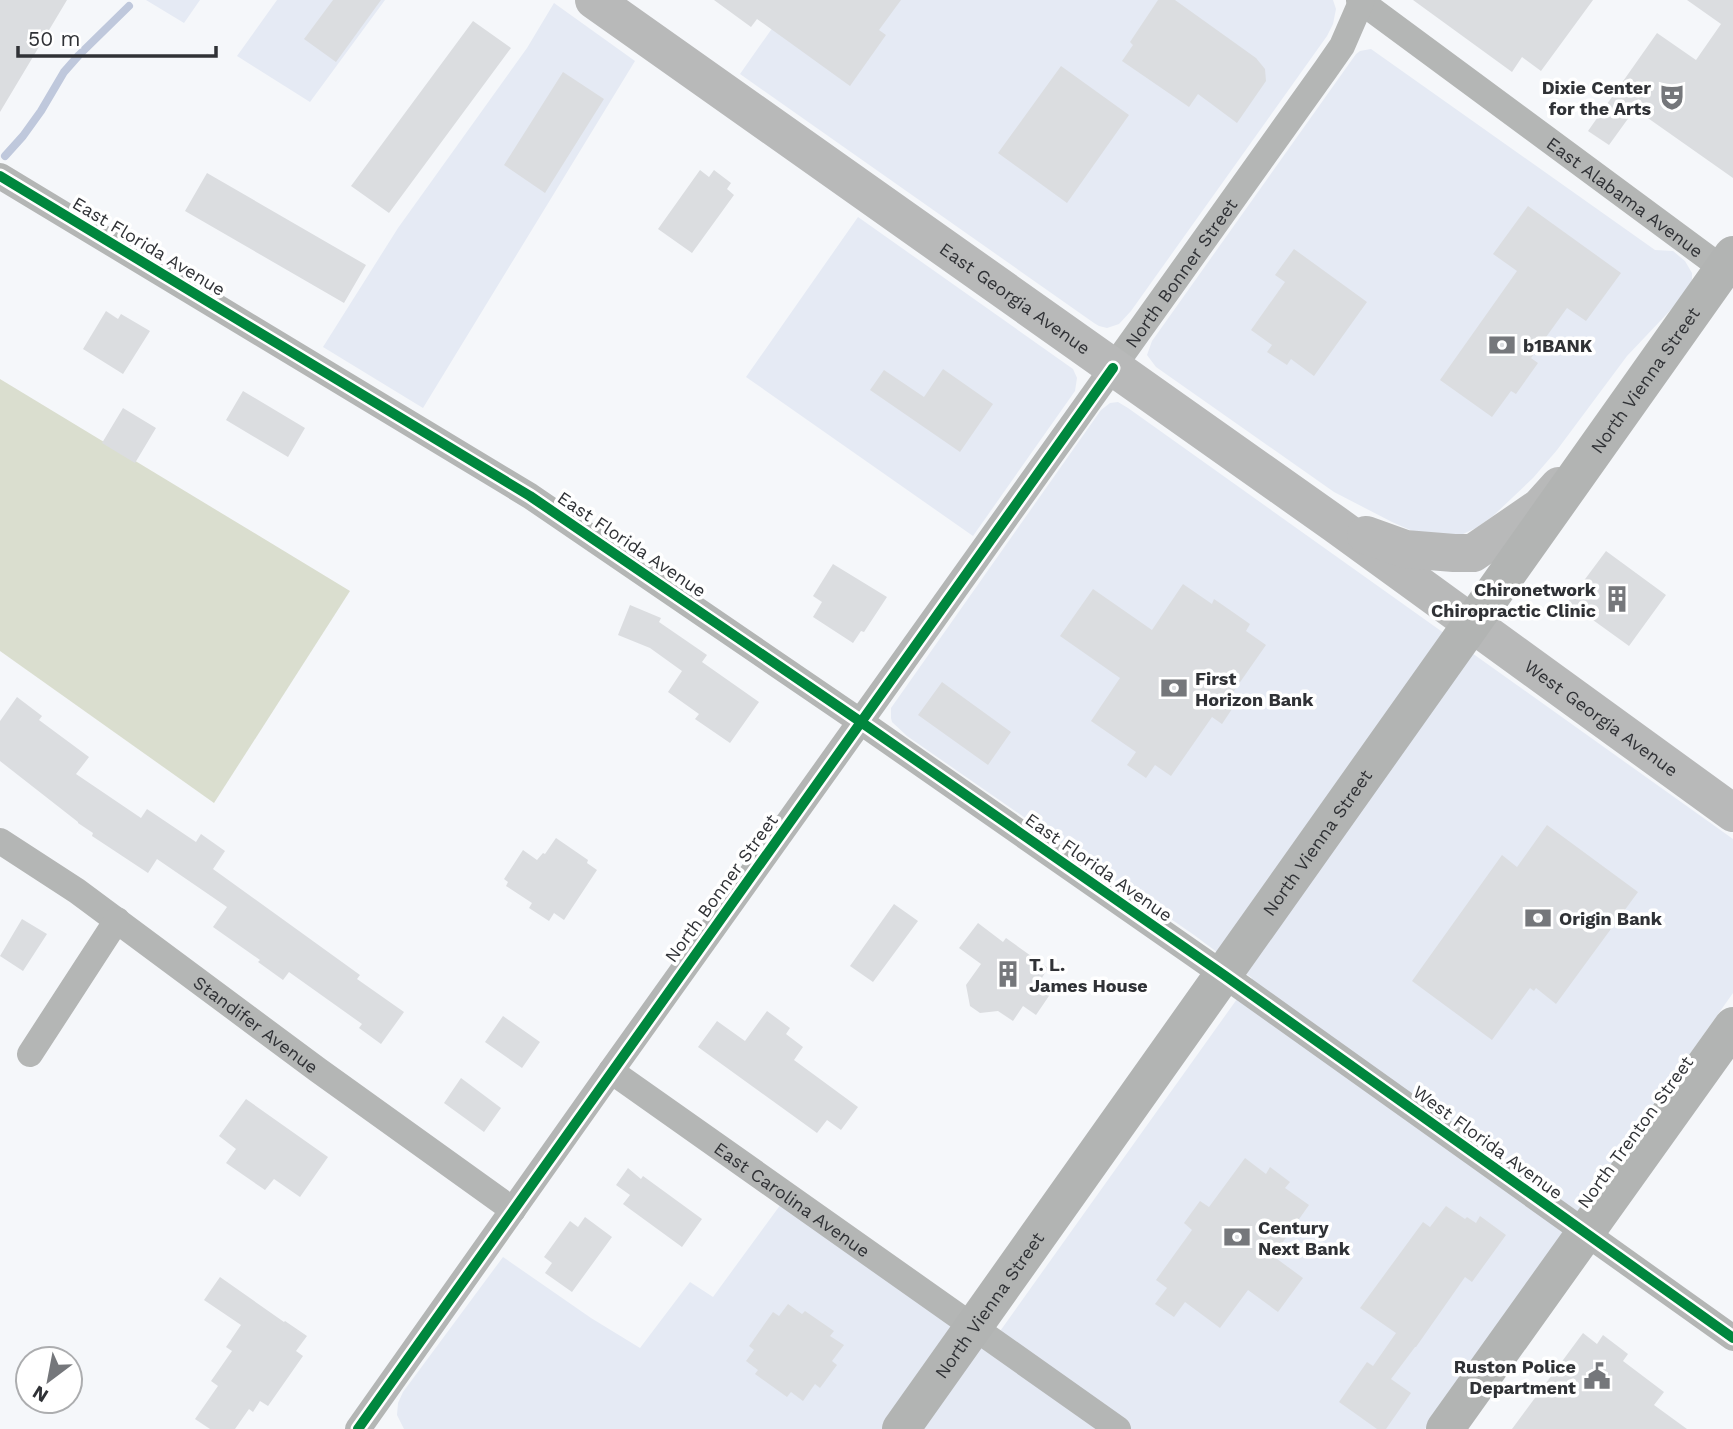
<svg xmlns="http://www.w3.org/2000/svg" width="1733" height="1429" viewBox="0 0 1733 1429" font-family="'Work Sans',sans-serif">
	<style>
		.built { fill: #e5eaf4 }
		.forest { fill: #dadecf }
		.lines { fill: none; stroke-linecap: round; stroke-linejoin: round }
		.stream { stroke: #bfc8dc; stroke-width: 8 }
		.building { fill: #dbdde0 }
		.street { stroke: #b4b6b5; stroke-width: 26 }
		.primary { stroke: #b8b9b9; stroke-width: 38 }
		.highway { stroke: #b2b4b3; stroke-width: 38 }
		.cycleway-casing { stroke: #fff; stroke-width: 15 }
		.cycleway { stroke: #00873e; stroke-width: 10 }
		.labels { text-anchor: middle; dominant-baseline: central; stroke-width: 7; stroke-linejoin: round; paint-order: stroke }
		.poi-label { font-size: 18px; font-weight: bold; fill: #303236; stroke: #fff; text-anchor: start }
		.street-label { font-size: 18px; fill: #303236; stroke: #fff }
	</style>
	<rect width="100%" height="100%" fill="#f5f7fa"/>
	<path class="built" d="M 146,0 L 200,0 L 184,23 Z
		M 277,0 L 385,0 L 310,102 L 237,56 Z
		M 792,0 L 1333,0 L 1336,9 L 1333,24 L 1327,36 L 1131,311 L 1119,324 L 1107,328 L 1099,326 L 1094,323 L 740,74 Z
		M 554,3 L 635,61 L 423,408 L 323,347 L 398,228 L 527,48 Z
		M 1371,49 L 1655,250 L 1673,251 L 1685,261 L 1692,273 L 1692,280 L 1682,298 L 1627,356 L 1557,450 L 1533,478 L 1493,516 L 1476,528 L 1463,534 L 1448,537 L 1424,536 L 1392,522 L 1334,492 L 1156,367 L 1147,355 L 1152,341 L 1356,54 L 1360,51 Z
		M 858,217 L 1073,369 L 1077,378 L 1075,391 L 973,536 L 746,377 Z
		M 1118,402 L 1128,408 L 1733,839 L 1733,993 L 1425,1429 L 404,1429 L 397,1415 L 398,1403 L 403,1392 L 503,1257 L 591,1318 L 640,1348 L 690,1282 L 713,1297 L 781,1204 L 988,1348 L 1252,978 L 1194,935 L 907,736 L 892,722 L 891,718 L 891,708 L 1101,410 L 1110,403 Z"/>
	<path class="forest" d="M 0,379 L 350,591 L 214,803 L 0,651 Z"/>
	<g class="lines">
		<path class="stream" d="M 5,156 L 23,136 L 41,111 L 64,72 L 79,55 L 129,6"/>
	</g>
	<path class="building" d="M 0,0 L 67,0 L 0,112 Z
		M 333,0 L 381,0 L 336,62 L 304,39 Z
		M 714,0 L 901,0 L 879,30 L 886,35 L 850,86 L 757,19 L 751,27 Z
		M 1158,0 L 1175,0 L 1256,58 L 1265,69 L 1266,81 L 1237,123 L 1198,94 L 1189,107 L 1122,61 L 1133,45 L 1130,42 Z
		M 1413,0 L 1593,0 L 1541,71 L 1522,57 L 1512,72 Z
		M 1687,0 L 1733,0 L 1733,178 L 1635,109 L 1609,145 L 1588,131 L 1657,33 L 1696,60 L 1721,24 Z
		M 473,21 L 511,48 L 389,213 L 351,186 Z
		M 1061,66 L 1129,115 L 1067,203 L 998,153 Z
		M 563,72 L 604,99 L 545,193 L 504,165 Z
		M 700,170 L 709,177 L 714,170 L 731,183 L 727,189 L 734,195 L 692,253 L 658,229 Z
		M 207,173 L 366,265 L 344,303 L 185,211 Z
		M 1528,206 L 1621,273 L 1586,321 L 1567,308 L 1531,358 L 1538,363 L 1516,394 L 1511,391 L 1492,417 L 1440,380 L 1517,271 L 1493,254 Z
		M 1294,249 L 1367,302 L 1314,376 L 1291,359 L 1287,365 L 1267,352 L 1272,345 L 1251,330 L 1285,282 L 1275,275 Z
		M 106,311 L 118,319 L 121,314 L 150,331 L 123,374 L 83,349 Z
		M 943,369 L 993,404 L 960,452 L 870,390 L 884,370 L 924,397 Z
		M 243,391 L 305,428 L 288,457 L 226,420 Z
		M 123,408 L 156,428 L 135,463 L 102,443 Z
		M 1606,551 L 1666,595 L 1629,646 L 1568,602 Z
		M 833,564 L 887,597 L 864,632 L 861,631 L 853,643 L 813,617 L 822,602 L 813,596 Z
		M 1183,584 L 1212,604 L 1214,599 L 1250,624 L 1246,631 L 1266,645 L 1229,698 L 1236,703 L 1222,724 L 1212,717 L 1171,776 L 1155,765 L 1146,778 L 1127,765 L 1136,752 L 1091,721 L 1120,678 L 1060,636 L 1093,589 L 1152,630 Z
		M 630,605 L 661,618 L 659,622 L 707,655 L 702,662 L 759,702 L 730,743 L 695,719 L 699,714 L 668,692 L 682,671 L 650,648 L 618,635 Z
		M 942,682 L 1011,732 L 988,765 L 918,715 Z
		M 17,697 L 42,716 L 39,720 L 89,757 L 76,774 L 141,818 L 147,809 L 196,842 L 201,834 L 225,851 L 213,869 L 360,975 L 357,979 L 404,1012 L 381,1044 L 359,1028 L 362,1024 L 289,972 L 283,980 L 258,962 L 260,960 L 213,927 L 227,907 L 157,859 L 148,873 L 92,836 L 93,833 L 78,823 L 78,822 L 0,761 L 0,721 Z
		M 1547,825 L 1638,892 L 1556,1004 L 1536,988 L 1534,991 L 1530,988 L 1492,1040 L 1412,981 L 1502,855 L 1517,867 Z
		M 556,838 L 588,860 L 587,863 L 597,870 L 564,920 L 554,913 L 549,921 L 529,908 L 532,903 L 506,886 L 508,882 L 504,879 L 523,850 L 537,860 L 543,853 L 545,854 Z
		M 894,904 L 918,921 L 873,982 L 850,966 Z
		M 22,919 L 47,934 L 23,971 L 0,956 Z
		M 978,923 L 1003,942 L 1006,938 L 1048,968 L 1040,981 L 1053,990 L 1036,1015 L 1023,1006 L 1013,1021 L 998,1011 L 980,1013 L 970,1006 L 966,985 L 981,964 L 959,948 Z
		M 767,1011 L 790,1028 L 786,1034 L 803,1047 L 794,1060 L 858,1107 L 841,1130 L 827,1120 L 817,1133 L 698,1047 L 717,1021 L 745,1041 Z
		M 503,1016 L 540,1042 L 522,1068 L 485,1042 Z
		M 461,1078 L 501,1108 L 484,1132 L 444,1103 Z
		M 246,1099 L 328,1157 L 300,1197 L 274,1179 L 265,1190 L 226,1163 L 236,1149 L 219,1136 Z
		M 1245,1158 L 1266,1174 L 1270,1167 L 1290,1182 L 1285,1188 L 1309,1205 L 1273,1256 L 1303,1278 L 1278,1312 L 1248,1290 L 1220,1328 L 1185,1302 L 1174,1317 L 1155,1304 L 1167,1288 L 1156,1280 L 1192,1230 L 1184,1223 L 1200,1201 L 1209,1207 Z
		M 628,1168 L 641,1179 L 643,1176 L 702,1219 L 682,1247 L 623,1204 L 630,1195 L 616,1185 Z
		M 1446,1206 L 1465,1219 L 1467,1217 L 1476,1223 L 1480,1216 L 1506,1235 L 1472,1282 L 1465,1277 L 1416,1347 L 1415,1347 L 1391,1379 L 1411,1393 L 1386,1429 L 1377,1429 L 1339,1402 L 1367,1362 L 1373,1366 L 1396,1333 L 1360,1308 L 1423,1222 L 1430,1227 Z
		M 585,1217 L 612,1237 L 572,1292 L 545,1273 L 552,1263 L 544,1257 L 570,1221 L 578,1227 Z
		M 220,1277 L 284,1322 L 285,1321 L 307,1336 L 296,1351 L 303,1356 L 268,1406 L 260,1401 L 253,1412 L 249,1409 L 235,1429 L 210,1429 L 195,1419 L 218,1386 L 211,1381 L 232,1351 L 226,1347 L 241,1325 L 204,1300 Z
		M 788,1304 L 802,1314 L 805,1311 L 834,1331 L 830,1336 L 844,1345 L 832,1361 L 837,1365 L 820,1388 L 815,1384 L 803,1401 L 791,1392 L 787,1397 L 755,1374 L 758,1370 L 746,1361 L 754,1350 L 749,1346 L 773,1312 L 779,1316 Z
		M 1583,1333 L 1597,1344 L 1603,1335 L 1628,1354 L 1623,1361 L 1664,1392 L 1654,1405 L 1687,1429 L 1512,1429 Z"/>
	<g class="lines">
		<g class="street">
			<path id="s1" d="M 1359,0 L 1723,269"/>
			<path d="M 0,176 L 530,496 L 861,722 L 1224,975 L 1733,1338"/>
			<path id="s2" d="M 0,841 L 77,891 L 318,1070 L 513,1210"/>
			<path d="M 30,1054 L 117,920"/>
			<path id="s3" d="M 611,1071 L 1118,1429"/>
			<path id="s4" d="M 358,1429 L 611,1071 L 1326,69 L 1342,46 L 1362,0"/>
		</g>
		<g class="primary">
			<path id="s5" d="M 594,0 L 1335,524 L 1733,813"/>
			<path d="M 1366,535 L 1405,549 L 1454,553 L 1473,553 L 1540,507 L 1559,486"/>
		</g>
		<g class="highway">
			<path id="s6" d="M 901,1429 L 1733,255"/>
			<path d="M 1445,1429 L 1733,1026"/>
		</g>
		<defs>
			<path id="cycleway" d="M 0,176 L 530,496 L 861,722 L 1224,975 L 1733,1338
				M 358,1429 L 1113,368"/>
		</defs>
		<use href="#cycleway" class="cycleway-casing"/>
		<use href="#cycleway" class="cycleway"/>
	</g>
	<defs>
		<symbol id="theatre-bare" viewBox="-9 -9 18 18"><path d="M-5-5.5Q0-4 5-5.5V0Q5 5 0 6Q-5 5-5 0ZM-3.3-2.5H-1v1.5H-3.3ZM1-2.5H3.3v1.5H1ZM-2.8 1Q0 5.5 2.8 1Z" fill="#75777b" stroke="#fff" stroke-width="2.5" paint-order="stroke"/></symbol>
		<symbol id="bank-bare" viewBox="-9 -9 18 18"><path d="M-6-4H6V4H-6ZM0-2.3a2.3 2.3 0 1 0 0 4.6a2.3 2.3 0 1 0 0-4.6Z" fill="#75777b" stroke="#fff" stroke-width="2.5" paint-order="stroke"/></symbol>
		<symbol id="building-bare" viewBox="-9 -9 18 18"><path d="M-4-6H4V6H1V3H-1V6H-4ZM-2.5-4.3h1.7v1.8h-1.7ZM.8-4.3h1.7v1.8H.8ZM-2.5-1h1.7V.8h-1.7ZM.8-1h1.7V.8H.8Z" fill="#75777b" stroke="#fff" stroke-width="2.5" paint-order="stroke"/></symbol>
		<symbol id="civic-bare" viewBox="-9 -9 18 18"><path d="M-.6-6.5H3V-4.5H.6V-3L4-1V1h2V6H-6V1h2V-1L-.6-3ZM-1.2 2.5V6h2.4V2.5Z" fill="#75777b" stroke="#fff" stroke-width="2.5" paint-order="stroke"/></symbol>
	</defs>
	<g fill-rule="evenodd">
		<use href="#theatre-bare" x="1653" y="78" width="38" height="38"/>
		<use href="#bank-bare" x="1483" y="326" width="38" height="38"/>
		<use href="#building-bare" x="1598" y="580" width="38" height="38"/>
		<use href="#bank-bare" x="1155" y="669" width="38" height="38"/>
		<use href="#bank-bare" x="1519" y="899" width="38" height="38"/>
		<use href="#building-bare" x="989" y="955" width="38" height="38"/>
		<use href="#bank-bare" x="1218" y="1218" width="38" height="38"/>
		<use href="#civic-bare" x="1578" y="1357" width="38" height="38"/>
	</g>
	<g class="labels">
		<g class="poi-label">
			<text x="1651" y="87" text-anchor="end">Dixie Center<tspan x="1651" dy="21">for the Arts</tspan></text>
			<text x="1523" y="345">b1BANK</text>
			<text x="1596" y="589" text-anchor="end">Chironetwork<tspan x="1596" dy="21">Chiropractic Clinic</tspan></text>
			<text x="1195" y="678">First<tspan x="1195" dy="21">Horizon Bank</tspan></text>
			<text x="1559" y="918">Origin Bank</text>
			<text x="1029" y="964">T. L.<tspan x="1029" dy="21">James House</tspan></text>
			<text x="1258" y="1227">Century<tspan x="1258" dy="21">Next Bank</tspan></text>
			<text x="1576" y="1366" text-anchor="end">Ruston Police<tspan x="1576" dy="21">Department</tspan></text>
		</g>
		<g class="street-label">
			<text stroke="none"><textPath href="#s1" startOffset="331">East Alabama Avenue</textPath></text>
			<text transform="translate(149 246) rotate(31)">East Florida Avenue</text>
			<text stroke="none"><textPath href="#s4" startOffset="1419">North Bonner Street</textPath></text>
			<text stroke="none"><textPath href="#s5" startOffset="516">East Georgia Avenue</textPath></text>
			<text stroke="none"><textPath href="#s6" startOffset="1286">North Vienna Street</textPath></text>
			<text transform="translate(632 544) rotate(34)">East Florida Avenue</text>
			<text stroke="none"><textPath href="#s5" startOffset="1237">West Georgia Avenue</textPath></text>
			<text stroke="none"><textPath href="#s6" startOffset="719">North Vienna Street</textPath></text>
			<text transform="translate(1099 867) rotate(35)">East Florida Avenue</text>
			<text transform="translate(721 888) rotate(-54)">North Bonner Street</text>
			<text stroke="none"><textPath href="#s2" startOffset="315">Standifer Avenue</textPath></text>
			<text transform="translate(1635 1132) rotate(-54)">North Trenton Street</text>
			<text transform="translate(1488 1142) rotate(36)">West Florida Avenue</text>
			<text stroke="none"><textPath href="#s3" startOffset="222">East Carolina Avenue</textPath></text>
			<text stroke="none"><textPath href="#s6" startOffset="152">North Vienna Street</textPath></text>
		</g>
	</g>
	<g transform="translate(49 1380) rotate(212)"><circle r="33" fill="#ffffff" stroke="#acadaf" stroke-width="2"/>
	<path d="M0-5L12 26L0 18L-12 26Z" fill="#75777b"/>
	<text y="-10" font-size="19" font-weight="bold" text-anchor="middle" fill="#303236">N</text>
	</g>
	<path d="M18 46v10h198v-10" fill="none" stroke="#303236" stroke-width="3.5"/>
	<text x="28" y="46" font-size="21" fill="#303236" stroke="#ffffff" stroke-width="5" paint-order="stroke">50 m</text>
</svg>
